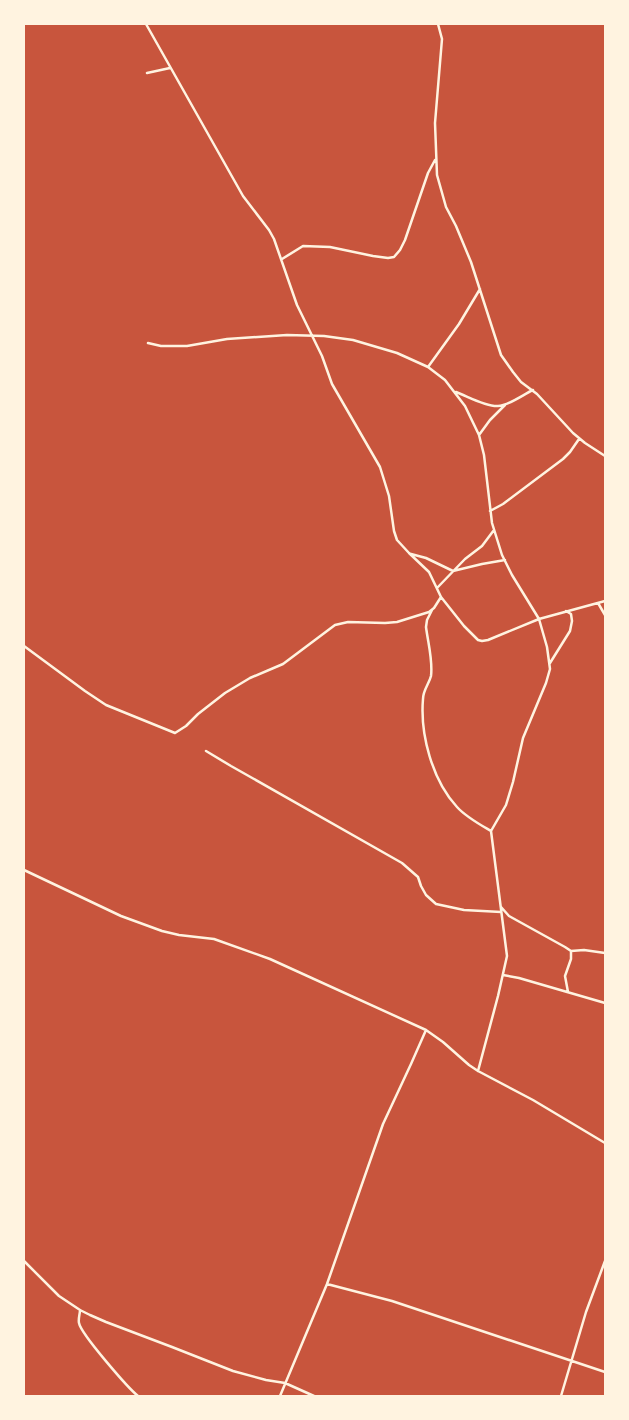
<svg xmlns="http://www.w3.org/2000/svg" width="629" height="1420" viewBox="0 0 629 1420" font-family="'PT Sans',sans-serif">
	<style>
		.lines { fill: none; stroke-linecap: round; stroke-linejoin: round }
		.minor { stroke: #fff3e0; stroke-width: 2.5 }
	</style>
	<rect width="100%" height="100%" fill="#c8553d"/>
	<g class="lines">
		<path class="minor" d="M 146,24 L 243,196 L 269,230 L 274,239 L 297,305 L 322,356 L 332,384 L 380,467 L 389,496 L 394,531 L 397,540 L 409,553 L 429,572 L 441,597 L 464,626 L 478,640 L 482,641 L 488,640 L 539,619 L 605,601
			M 438,24 L 442,39 L 435,123 L 437,175 L 446,207 L 456,226 L 471,262 L 501,355 L 513,372 L 521,382 L 537,394 L 573,433 L 585,443 L 605,456
			M 147,73 L 170,68
			M 282,259 L 303,246 L 330,247 L 373,256 L 388,258 L 394,257 L 400,250 L 405,240 L 428,173 L 435,160
			M 148,343 L 161,346 L 187,346 L 227,339 L 287,335 L 324,336 L 353,340 L 397,353 L 428,367 L 445,380 L 465,406 L 479,435 L 484,455 L 492,523 L 502,555 L 512,575 L 539,619 L 547,647 L 550,669 L 546,683 L 523,738 L 513,782 L 506,805 L 491,831 L 507,956 L 498,996 L 478,1071
			M 428,367 L 459,324 L 480,289
			M 456,392 C 467,396 486,407 498,406 C 508,406 524,394 533,390
			M 479,435 L 490,420 L 505,405
			M 490,511 L 503,504 L 563,459 L 570,452 L 579,439
			M 411,554 L 426,558 L 453,571 L 482,564 L 505,560
			M 437,588 L 465,559 L 482,546 L 494,530
			M 598,603 L 605,615
			M 432,610 L 427,620 L 426,627 C 428,643 433,660 431,676 C 429,684 423,690 423,699 C 420,734 432,780 457,807 C 466,817 479,824 491,831
			M 24,646 L 85,691 L 106,705 L 175,733 L 186,726 L 198,714 L 225,693 L 250,678 L 283,664 L 335,625 L 348,622 L 385,623 L 397,622 L 429,612 L 434,608 L 441,597
			M 550,663 L 570,631 L 572,621 L 571,614 L 566,611
			M 206,751 L 231,766 L 402,863 L 418,877 L 421,886 L 426,895 L 436,904 L 464,910 L 501,912
			M 24,870 L 81,897 L 121,916 L 162,931 L 179,935 L 214,939 L 270,959 L 426,1030 L 443,1042 L 469,1065 L 478,1071 L 533,1100 L 605,1143
			M 501,907 L 509,916 L 518,921 L 565,947 L 571,951 L 571,959 L 565,976 L 568,992
			M 571,951 L 584,950 L 605,953
			M 503,975 L 519,978 L 605,1003
			M 24,1261 L 59,1296 L 80,1310 L 90,1315 L 106,1322 L 172,1347 L 233,1371 L 266,1380 L 285,1383 L 314,1396
			M 327,1284 L 392,1301 L 605,1372
			M 80,1310 C 80,1314 78,1319 79,1323 C 81,1334 128,1388 138,1396
			M 280,1396 L 327,1284 L 383,1124 L 411,1064 L 426,1030
			M 561,1396 L 586,1312 L 605,1261"/>
	</g>
	<rect width="629" height="1420" fill="none" stroke="#fff3e0" stroke-width="50"/>
</svg>
